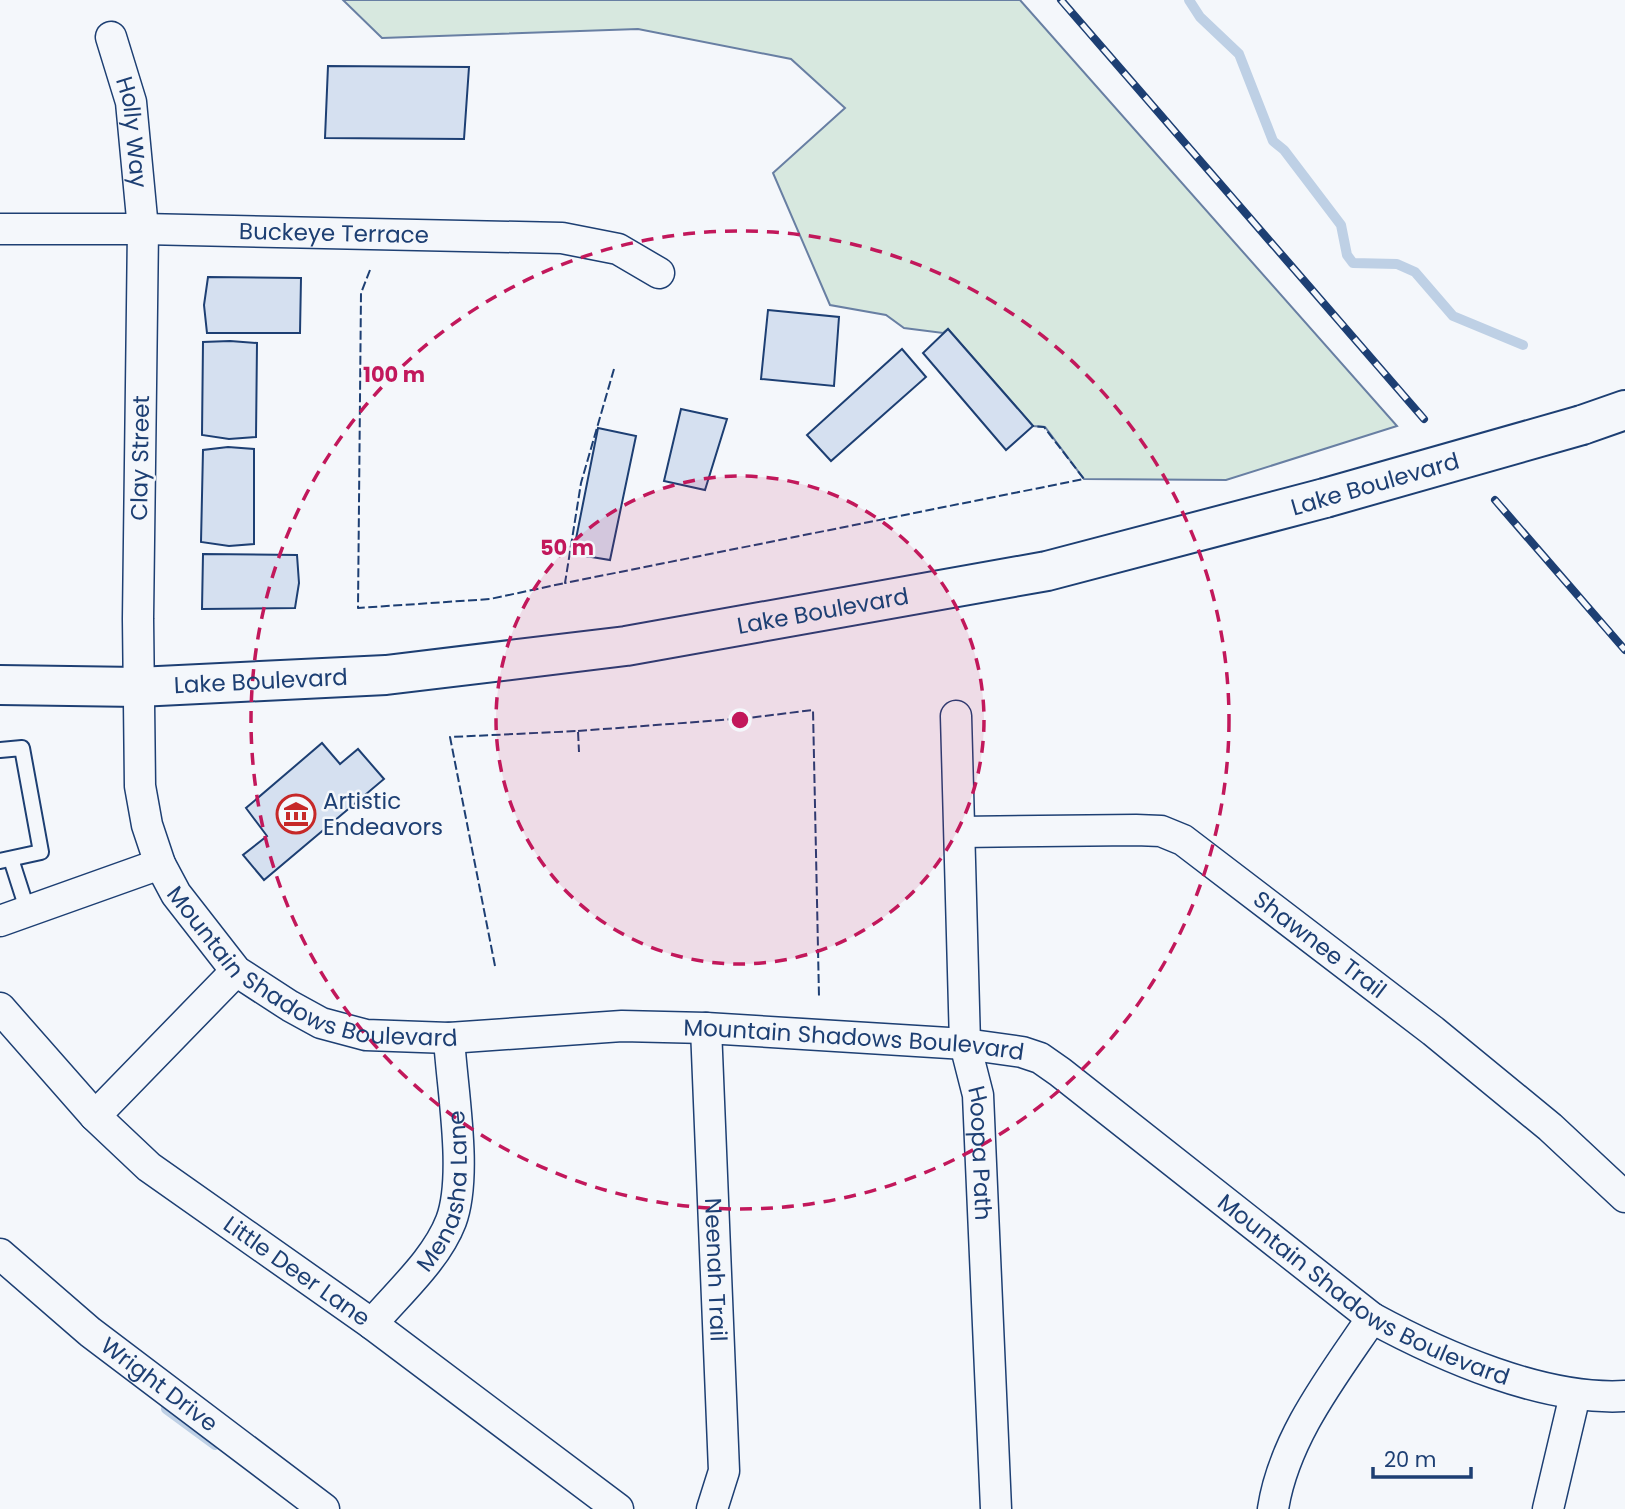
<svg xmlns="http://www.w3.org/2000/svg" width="1625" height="1509" viewBox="0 0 1625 1509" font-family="Poppins,sans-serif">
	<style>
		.green { fill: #d7e8df; stroke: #687fa3; stroke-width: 2 }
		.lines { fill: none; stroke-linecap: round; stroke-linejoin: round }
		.stream { stroke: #bed0e5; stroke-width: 10 }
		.building { fill: #d5e0f0; stroke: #1d3f73; stroke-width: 2 }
		.service-casing { stroke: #1d3f73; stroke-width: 18 }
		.minor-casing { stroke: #1d3f73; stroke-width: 33 }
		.secondary-casing { stroke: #1d3f73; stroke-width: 42 }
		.service { stroke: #f4f7fb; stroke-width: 14 }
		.minor { stroke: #f4f7fb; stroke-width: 30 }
		.secondary { stroke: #f4f7fb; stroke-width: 38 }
		.rail-casing { stroke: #1d3f73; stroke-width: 8 }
		.rail { stroke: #f4f7fb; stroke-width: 5; stroke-dasharray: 16; stroke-linecap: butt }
		.secondary-bridge-casing { stroke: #1d3f73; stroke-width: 42; stroke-linecap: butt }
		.secondary-bridge { stroke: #f4f7fb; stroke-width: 38 }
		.fence { stroke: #1d3f73; stroke-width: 2; stroke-dasharray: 9 3.5; stroke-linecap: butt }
		.ring { fill: none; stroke: #c2185b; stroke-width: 3.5; stroke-dasharray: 12 9 }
		.labels { text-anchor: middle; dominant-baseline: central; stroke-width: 5; stroke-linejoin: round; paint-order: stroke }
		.street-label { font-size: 23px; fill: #1d3f73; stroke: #f4f7fb }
		.poi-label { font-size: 23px; fill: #1d3f73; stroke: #f4f7fb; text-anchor: start }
		.centre { fill: #c2185b; stroke: #f4f7fb; stroke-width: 3.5 }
		.ring-label { font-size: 21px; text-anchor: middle; font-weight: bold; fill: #c2185b; stroke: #f4f7fb; stroke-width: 5; stroke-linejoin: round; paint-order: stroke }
	</style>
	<rect width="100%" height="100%" fill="#f4f7fb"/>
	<path class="green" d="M 343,0 L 1020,0 L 1397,426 L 1226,480 L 1084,479 L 1045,427 L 1033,426 L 948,329 L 943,333 L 904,328 L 886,315 L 830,305 L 773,173 L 845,108 L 791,59 L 638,29 L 382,38 Z"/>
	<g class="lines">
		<path class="stream" d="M 1189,0 L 1200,17 L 1239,54 L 1273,141 L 1284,150 L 1341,225 L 1347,255 L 1353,263 L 1397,264 L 1415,272 L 1453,316 L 1523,345
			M 166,1409 L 215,1445"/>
	</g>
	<path class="building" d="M 328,66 L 469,67 L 464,139 L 325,138 Z
		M 208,277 L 301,278 L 300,333 L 207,333 L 204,305 Z
		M 768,310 L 839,317 L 834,386 L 761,379 Z
		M 948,329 L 1033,426 L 1006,450 L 923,353 Z
		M 230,341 L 257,343 L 256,437 L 229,439 L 202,435 L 203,342 Z
		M 902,349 L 926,377 L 831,461 L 807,435 Z
		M 681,409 L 727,419 L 705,490 L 664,481 Z
		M 598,428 L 636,436 L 610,560 L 573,554 Z
		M 228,447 L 254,449 L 254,544 L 229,546 L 201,542 L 203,450 Z
		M 203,554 L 297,555 L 299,583 L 295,608 L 202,609 Z
		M 322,743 L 340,764 L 358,749 L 384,779 L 264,880 L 243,855 L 267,836 L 246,808 Z"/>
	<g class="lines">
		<defs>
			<path id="service" d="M 0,750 L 22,748 L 41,852 L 0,861
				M 11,859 L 28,912"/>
			<g id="minor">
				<path id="s1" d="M 111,37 L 131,102 L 143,229 L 138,619 L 140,786 L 147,825 L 160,864 L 176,894 L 236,971 L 290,1006 L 321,1023 L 366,1035 L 449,1038 L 622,1026 L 706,1028 L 965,1044 L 1022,1052 L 1040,1058 L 1060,1072 L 1372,1318 C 1442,1356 1544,1401 1625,1396"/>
				<path id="s2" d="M 0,229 L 143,229 L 562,238 L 618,249 L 659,273"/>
				<path id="s3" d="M 956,716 L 965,1044 L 978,1095 L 996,1509"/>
				<path id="s4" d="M 960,832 L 1136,830 L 1161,831 L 1183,840 L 1433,1031 L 1550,1127 L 1625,1197"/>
				<path d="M 0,921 L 160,864"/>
				<path id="s5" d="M 0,1008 L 95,1116 L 149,1167 L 372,1324 L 618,1509"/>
				<path id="s6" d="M 706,1028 L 724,1471 L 712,1509"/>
				<path d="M 95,1116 L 236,971"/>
				<path id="s7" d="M 0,1254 L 90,1332 L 324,1509"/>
				<path id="s8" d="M 372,1324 C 398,1293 436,1260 451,1221 C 468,1175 452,1089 449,1038"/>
				<path d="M 1273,1509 C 1284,1438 1332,1377 1372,1318"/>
				<path d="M 1548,1509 L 1575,1395"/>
			</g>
			<g id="secondary">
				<path d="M 1582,425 L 1625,410"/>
				<path id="s9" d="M 0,685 L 138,687 L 386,675 L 626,646 L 1047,571 L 1325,498"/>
			</g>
		</defs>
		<use href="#service" class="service-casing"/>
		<use href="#minor" class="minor-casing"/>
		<use href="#secondary" class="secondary-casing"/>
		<use href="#service" class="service"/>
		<use href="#minor" class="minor"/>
		<use href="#secondary" class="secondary"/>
		<defs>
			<path id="rail" d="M 1061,0 L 1424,419
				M 1495,500 L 1625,650"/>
		</defs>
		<use href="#rail" class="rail-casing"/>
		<use href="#rail" class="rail"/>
		<defs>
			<path id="secondary-bridge" d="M 1325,498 L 1582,425"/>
		</defs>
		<use href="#secondary-bridge" class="secondary-bridge-casing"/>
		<use href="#secondary-bridge" class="secondary-bridge"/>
		<path class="fence" d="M 370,270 L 361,293 L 358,608 L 490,599 L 565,583
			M 614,369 L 581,483 L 565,583 L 1084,479 L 1044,427 L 1033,426
			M 578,731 L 748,718 L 813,710 L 819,997
			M 495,966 L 450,737 L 578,731 L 579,752"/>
	</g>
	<circle cx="740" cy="720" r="244" fill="#c2185b" fill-opacity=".12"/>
	<g class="ring">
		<circle cx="740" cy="720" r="244"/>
		<circle cx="740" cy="720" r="489"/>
	</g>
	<defs>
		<symbol id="museum-ring" viewBox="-11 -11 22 22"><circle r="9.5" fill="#f4f7fb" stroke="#c62828" stroke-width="1.5"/><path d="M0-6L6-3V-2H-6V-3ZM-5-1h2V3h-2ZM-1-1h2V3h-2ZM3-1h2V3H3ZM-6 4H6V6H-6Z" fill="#c62828"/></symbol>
	</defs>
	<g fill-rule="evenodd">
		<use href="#museum-ring" x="274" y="792" width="44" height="44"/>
	</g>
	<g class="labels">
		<g class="street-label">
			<text stroke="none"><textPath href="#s1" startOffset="98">Holly Way</textPath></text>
			<text stroke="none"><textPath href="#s2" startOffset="334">Buckeye Terrace</textPath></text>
			<text transform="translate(140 458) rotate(-89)">Clay Street</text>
			<text transform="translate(1375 484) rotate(-16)">Lake Boulevard</text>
			<text stroke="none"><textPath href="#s9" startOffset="828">Lake Boulevard</textPath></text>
			<text stroke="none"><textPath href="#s9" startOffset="261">Lake Boulevard</textPath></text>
			<text stroke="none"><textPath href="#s4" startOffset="397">Shawnee Trail</textPath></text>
			<text stroke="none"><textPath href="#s1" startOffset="1032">Mountain Shadows Boulevard</textPath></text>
			<text stroke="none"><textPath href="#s1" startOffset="1600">Mountain Shadows Boulevard</textPath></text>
			<text stroke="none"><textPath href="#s3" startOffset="439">Hoopa Path</textPath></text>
			<text stroke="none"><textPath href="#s8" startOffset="158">Menasha Lane</textPath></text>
			<text stroke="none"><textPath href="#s6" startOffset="242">Neenah Trail</textPath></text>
			<text stroke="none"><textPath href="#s5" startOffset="399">Little Deer Lane</textPath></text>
			<text stroke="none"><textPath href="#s1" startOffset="2188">Mountain Shadows Boulevard</textPath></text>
			<text stroke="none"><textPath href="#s7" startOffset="206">Wright Drive</textPath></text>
		</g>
		<g class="poi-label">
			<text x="323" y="801">Artistic<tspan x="323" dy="26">Endeavors</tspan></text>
		</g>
	</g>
	<circle cx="740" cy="720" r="10" class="centre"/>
	<g class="ring-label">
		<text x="394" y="382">100 m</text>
		<text x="567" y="555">50 m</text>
	</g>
	<path d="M1373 1467v10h98v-10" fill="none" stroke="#1d3f73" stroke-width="3.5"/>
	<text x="1384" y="1467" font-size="21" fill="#1d3f73" stroke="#f4f7fb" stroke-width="5" paint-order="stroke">20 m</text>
</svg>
